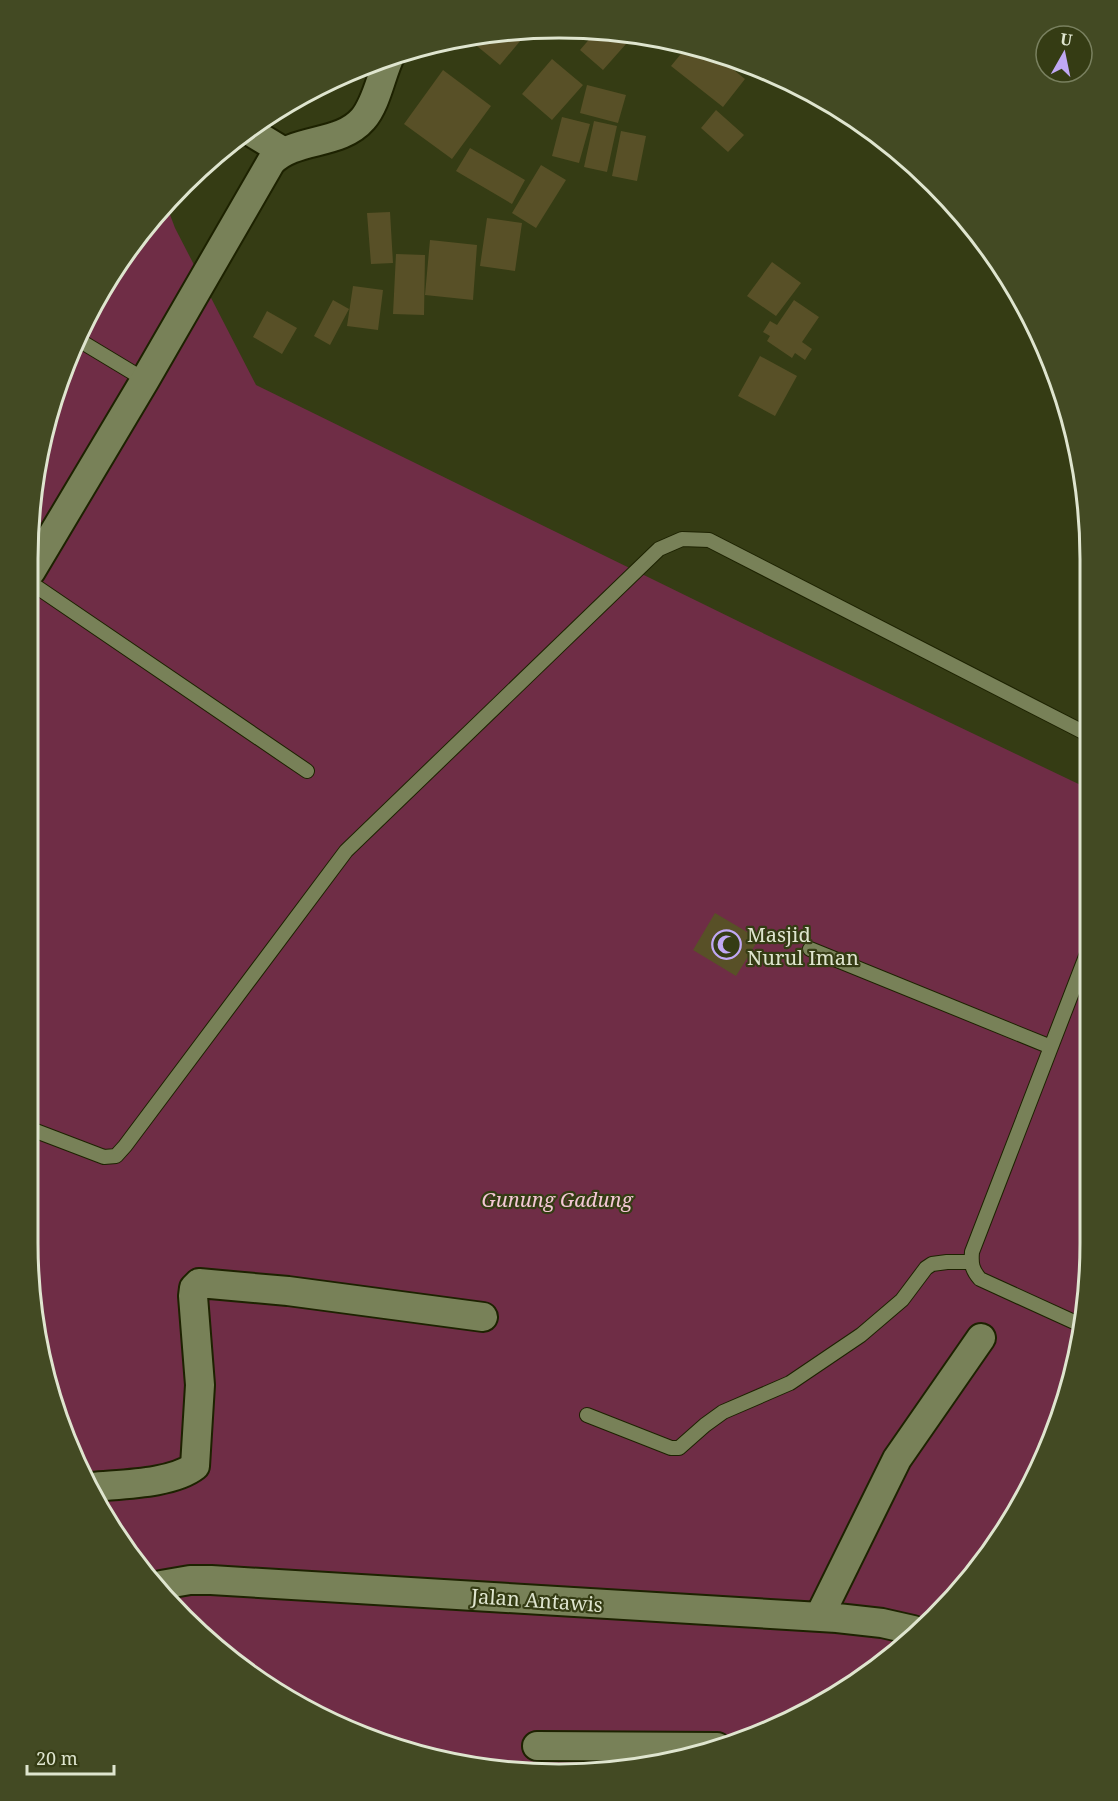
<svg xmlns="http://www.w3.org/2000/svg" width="1118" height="1801" viewBox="0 0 1118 1801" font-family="'Noto Serif',serif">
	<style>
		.green { fill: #6f2d46 }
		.building { fill: #585027 }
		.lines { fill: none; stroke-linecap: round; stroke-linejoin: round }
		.lane-casing { stroke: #1d2200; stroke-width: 16 }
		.street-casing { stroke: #1d2200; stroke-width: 32 }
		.lane { stroke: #788158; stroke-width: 14 }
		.street { stroke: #788158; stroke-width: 28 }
		.labels { text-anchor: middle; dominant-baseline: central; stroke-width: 4.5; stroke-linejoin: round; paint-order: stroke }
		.poi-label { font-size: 20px; fill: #dfe5cf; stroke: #353c14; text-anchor: start }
		.park-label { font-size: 20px; font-style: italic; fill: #f4c7d5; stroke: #353c14 }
		.street-label { font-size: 20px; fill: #dfe5cf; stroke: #353c14 }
		.rim { fill: none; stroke: #dfe5cf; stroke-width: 3 }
	</style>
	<rect width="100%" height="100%" fill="#353c14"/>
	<path class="green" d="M 166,204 L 175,228 L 256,385 L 746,625 L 1089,789 L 1086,1311 L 1050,1446 L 981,1566 L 854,1685 L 697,1756 L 525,1773 L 388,1746 L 235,1664 L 117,1538 L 55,1413 L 27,1242 L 32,490 L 68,355 L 137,235 Z"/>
	<path class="building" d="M 598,29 L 610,31 L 626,44 L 603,70 L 580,50 Z
		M 539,30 L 531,39 L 526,34 L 500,65 L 466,37 L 490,32 Z
		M 689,44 L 709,50 L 745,79 L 723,107 L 671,66 Z
		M 552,59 L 583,85 L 552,120 L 522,94 Z
		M 443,70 L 491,106 L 452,159 L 404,124 Z
		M 587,85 L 626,95 L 618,123 L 580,113 Z
		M 716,110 L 744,135 L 728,152 L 701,128 Z
		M 562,117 L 590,124 L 579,163 L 552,156 Z
		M 594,121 L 617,126 L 607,172 L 584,167 Z
		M 621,131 L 646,136 L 637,181 L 612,176 Z
		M 470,148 L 525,180 L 512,204 L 456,171 Z
		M 541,165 L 566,180 L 536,228 L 512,213 Z
		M 390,212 L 393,263 L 371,264 L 367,213 Z
		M 487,218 L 522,223 L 515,271 L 480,266 Z
		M 430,240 L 477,245 L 473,300 L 425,295 Z
		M 396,254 L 425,255 L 424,315 L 393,314 Z
		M 772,262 L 801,283 L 776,316 L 747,296 Z
		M 353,286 L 383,290 L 378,330 L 347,326 Z
		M 333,300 L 349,309 L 330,345 L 314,336 Z
		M 794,300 L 819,317 L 802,342 L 812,349 L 805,360 L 795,353 L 792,358 L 767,341 L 770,336 L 763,332 L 770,321 L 777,325 Z
		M 267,311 L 297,328 L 282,354 L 253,337 Z
		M 760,356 L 797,376 L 775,416 L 738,396 Z
		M 715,913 L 759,939 L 736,976 L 693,950 Z"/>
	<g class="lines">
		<defs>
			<path id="lane" d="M 77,339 L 145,380
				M 31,583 L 307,771
				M 810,949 L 1051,1047
				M 28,1128 L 104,1157 L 116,1156 L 125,1146 L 346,851 L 659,549 L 682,539 L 709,540 L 1089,735
				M 1083,1326 L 980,1279 C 972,1270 971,1264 972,1252 L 1088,951
				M 587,1415 L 671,1448 L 679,1448 L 705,1425 L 723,1412 L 790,1383 L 861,1335 L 902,1300 L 926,1268 L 932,1264 L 947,1262 L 971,1262"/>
			<path id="street" d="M 248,130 L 284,152
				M 31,571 L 145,380 L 271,162 C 295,137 340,146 363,119 C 377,103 381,74 391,54
				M 92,1487 C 121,1484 172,1484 195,1466 L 200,1385 L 193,1296 L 194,1288 L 199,1283 L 288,1291 L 483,1317
				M 161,1585 L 190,1580 L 211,1580 L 837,1618 L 882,1623 L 913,1630
				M 819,1617 L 897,1459 L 981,1338
				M 537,1746 L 717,1747"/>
		</defs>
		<use href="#lane" class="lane-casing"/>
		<use href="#street" class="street-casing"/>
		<use href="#lane" class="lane"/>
		<use href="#street" class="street"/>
	</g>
	<defs>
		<symbol id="mosque-ring" viewBox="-11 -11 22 22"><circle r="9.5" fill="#353c14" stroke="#c0a8f4" stroke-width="1.5"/><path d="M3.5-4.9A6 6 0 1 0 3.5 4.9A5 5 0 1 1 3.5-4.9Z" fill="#c0a8f4"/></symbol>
	</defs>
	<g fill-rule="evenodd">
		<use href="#mosque-ring" x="710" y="928" width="33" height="33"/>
	</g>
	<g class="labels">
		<g class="poi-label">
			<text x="747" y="934">Masjid<tspan x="747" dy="23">Nurul Iman</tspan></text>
		</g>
		<g class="park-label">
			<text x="557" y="1199">Gunung Gadung</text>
		</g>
		<g class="street-label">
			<text transform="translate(537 1600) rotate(4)">Jalan Antawis</text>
		</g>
	</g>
	<path d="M0 0H1118V1801H0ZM559 38H559A521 521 0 0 1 1080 559V1243A521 521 0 0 1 559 1764H559A521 521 0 0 1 38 1243V559A521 521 0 0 1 559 38Z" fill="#434a23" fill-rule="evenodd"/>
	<path class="rim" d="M559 38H559A521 521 0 0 1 1080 559V1243A521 521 0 0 1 559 1764H559A521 521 0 0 1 38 1243V559A521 521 0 0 1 559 38Z"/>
	<g transform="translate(1064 54) rotate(9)"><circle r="28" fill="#353c14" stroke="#79805f" stroke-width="1.5"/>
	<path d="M0-4.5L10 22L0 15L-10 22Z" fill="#c0a8f4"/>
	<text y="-9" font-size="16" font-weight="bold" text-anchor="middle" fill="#dfe5cf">U</text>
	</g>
	<path d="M27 1765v9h87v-9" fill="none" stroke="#dfe5cf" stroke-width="3"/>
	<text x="36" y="1765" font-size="18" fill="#dfe5cf" stroke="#353c14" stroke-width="4.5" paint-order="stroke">20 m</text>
</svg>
